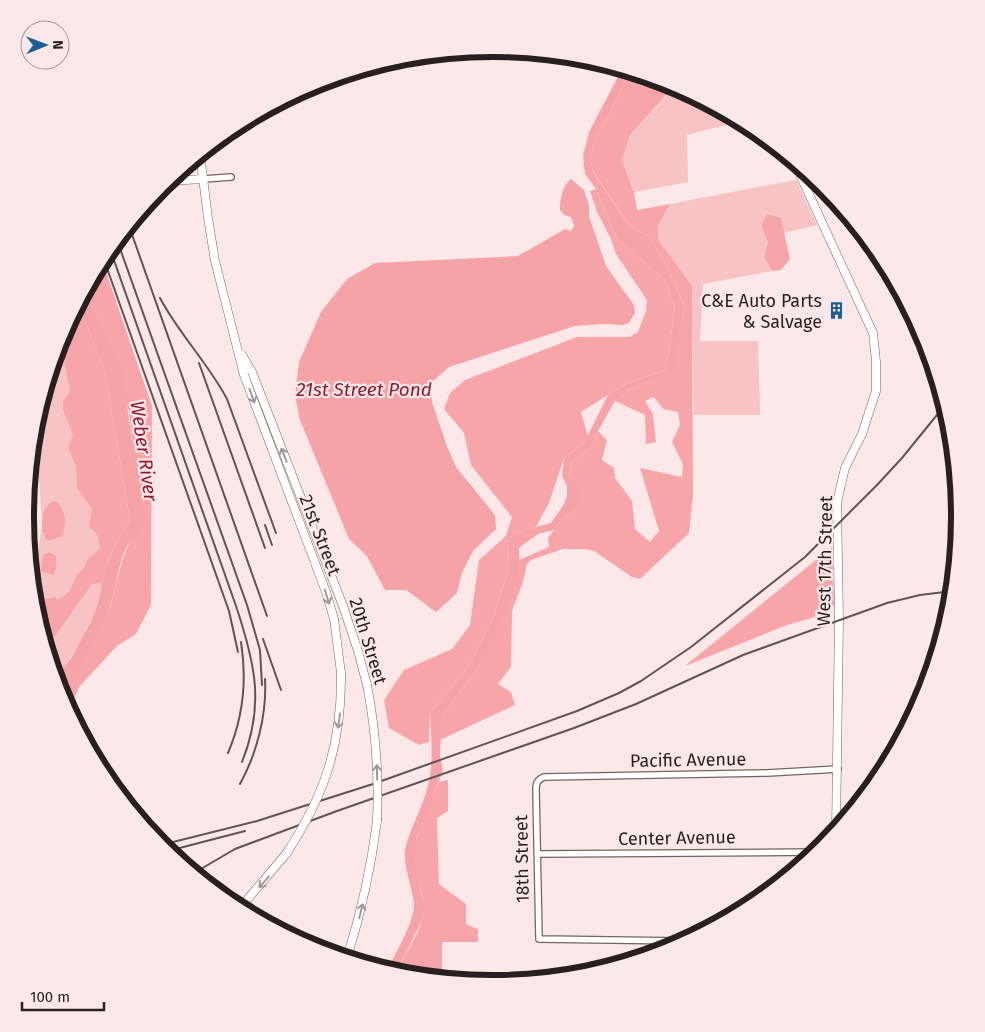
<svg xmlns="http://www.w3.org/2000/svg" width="985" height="1032" viewBox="0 0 985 1032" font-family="'Fira Sans',sans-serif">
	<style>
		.green { fill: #f8c3c5 }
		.forest { fill: #f8a5a9 }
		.water { fill: #f6a3a8 }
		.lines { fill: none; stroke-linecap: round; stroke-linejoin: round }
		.street-casing { stroke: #776262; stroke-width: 8 }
		.secondary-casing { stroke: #776262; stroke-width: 9 }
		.street { stroke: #fff; stroke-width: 5.5 }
		.secondary { stroke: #fff; stroke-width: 8 }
		.rail { stroke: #605455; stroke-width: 2 }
		.secondary-bridge-casing { stroke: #776262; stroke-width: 9; stroke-linecap: butt }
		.secondary-bridge { stroke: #fff; stroke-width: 8 }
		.oneway { stroke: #9e9a9b }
		.labels { text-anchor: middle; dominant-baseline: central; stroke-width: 4.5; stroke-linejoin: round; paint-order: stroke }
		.poi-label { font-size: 18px; fill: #281f20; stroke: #fce8e9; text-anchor: end }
		.street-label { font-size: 18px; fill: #281f20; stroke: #fce8e9 }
		.water-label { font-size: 19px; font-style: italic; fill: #911a32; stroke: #fce8e9 }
		.rim { fill: none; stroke: #281f20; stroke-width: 6 }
	</style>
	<rect width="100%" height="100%" fill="#fce8e9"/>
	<path class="green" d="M 659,80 L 672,84 L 741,121 L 687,135 L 688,182 L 634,192 L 622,160 L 630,135 L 670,92 L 655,86 Z
		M 796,180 L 817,225 L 784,233 L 781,218 L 761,226 L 768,242 L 764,257 L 772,271 L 703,284 L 700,341 L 758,341 L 760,415 L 694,415 L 692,286 L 658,239 L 658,226 L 670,204 Z
		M 75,310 L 105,569 C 103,580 101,592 98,603 C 90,631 73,656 55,678 L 34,607 L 31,581 L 37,562 L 42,524 L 36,431 L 33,431 L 61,337 Z"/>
	<path class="forest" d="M 631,72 L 659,80 L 655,86 L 670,91 L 630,135 L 622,160 L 634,192 L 637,210 L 670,204 L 658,226 L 658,239 L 692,286 L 693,495 L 689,533 L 640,579 L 632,577 L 594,551 L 584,549 L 563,549 L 531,560 L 527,564 L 523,582 L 512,611 L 511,667 L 498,684 L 511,692 L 515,705 L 440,740 L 442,716 L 477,669 L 520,570 L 519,560 L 549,547 L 548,538 L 562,519 L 575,510 L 569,478 L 571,462 L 593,446 L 598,431 L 607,440 L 602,460 L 614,468 L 615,478 L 632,501 L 635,529 L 650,542 L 659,531 L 640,468 L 682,477 L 683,464 L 672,442 L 680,425 L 678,412 L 663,409 L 654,397 L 645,401 L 653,414 L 656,442 L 646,444 L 645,415 L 615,401 L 628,390 L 671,373 L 684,306 L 671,275 L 650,237 L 629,226 L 593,171 L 590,157 L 596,137 Z
		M 596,189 L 617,239 L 665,280 L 675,307 L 666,370 L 627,383 L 581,412 L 588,436 L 584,443 L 564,458 L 549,503 L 536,527 L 514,533 L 508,541 L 509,568 L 494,616 L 468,667 L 430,713 L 429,742 L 419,745 L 389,728 L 384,700 L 404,670 L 452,649 L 470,625 L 479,560 L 506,536 L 512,517 L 471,465 L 464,433 L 444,409 L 450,393 L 465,380 L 577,337 L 629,337 L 638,332 L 646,311 L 647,300 L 616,254 L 611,239 L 597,212 L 590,191 Z
		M 767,214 L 781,218 L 790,259 L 781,270 L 772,271 L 764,257 L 768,242 L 761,226 Z
		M 102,260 L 152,406 L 151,605 L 136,634 L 117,646 L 79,687 L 69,711 L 61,696 L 65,692 C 81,663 100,635 111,603 C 118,582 120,560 131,540 L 134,455 L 129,412 L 99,319 L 84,293 Z
		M 75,310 L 87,325 L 105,372 L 130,520 L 115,546 L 105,569 L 102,583 L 93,583 L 46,648 L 38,621 L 45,613 L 41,608 L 41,603 L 45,599 L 55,597 L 58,600 L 69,592 L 77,575 L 84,568 L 88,559 L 100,548 L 98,535 L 89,527 L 92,509 L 77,488 L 76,465 L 68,448 L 73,435 L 63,409 L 63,401 L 70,392 L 64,359 L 63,341 L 61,336 Z
		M 53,501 L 58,502 C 66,512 67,524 62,536 L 48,541 L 45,538 L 45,533 L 42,532 C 43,518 40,510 53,501 Z
		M 832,547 L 834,605 L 816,612 L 815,617 L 787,625 L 685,666 Z
		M 49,552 L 56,556 L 56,565 L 54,575 L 41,571 L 42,561 L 44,555 Z
		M 448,780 L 448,811 L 437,818 L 439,884 L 466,904 L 466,924 L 478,929 L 478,942 L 442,942 L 442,979 L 402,975 L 399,971 C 404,953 418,937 422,919 C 427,899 416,878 415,858 C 414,832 429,806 439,782 Z"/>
	<path class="water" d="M 622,69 L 631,72 L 596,137 L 590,157 L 593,172 L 629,226 L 650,237 L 671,275 L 684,306 L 672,373 L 628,390 L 615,401 L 598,431 L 593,446 L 571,462 L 569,478 L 581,492 L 575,510 L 562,519 L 554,530 L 538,534 L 519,548 L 520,570 L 511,599 L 477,669 L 442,716 L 440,756 L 443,771 L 417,836 L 415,858 L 424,908 L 422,920 L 402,961 L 399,971 L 401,974 L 391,971 L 389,966 C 397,951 415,920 414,903 C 412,887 403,864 405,850 C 410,827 423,808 428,785 C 434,761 431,737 430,713 L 468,667 L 494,616 L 509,568 L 508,541 L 514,533 L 551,523 L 564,504 L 567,496 L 567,486 L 562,476 L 564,458 L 584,443 L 608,395 L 627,383 L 666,370 L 675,307 L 665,280 L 617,239 L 596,189 L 585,174 L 583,156 L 589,132 Z
		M 571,179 L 584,190 L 589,205 L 589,216 L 606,266 L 634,305 L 635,313 L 629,323 L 623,325 L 604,324 L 575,326 L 449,367 L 431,383 L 432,402 L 447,446 L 456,467 L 495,515 L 496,529 L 473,551 L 462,573 L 457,593 L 436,612 L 406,590 L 385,590 L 367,556 L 349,539 L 300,420 L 295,396 L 299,362 L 321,312 L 347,279 L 375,263 L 518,256 L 565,229 L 570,231 L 573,228 L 574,225 L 571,217 L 564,215 L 560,210 C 560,200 562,185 571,179 Z
		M 84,293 L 99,319 L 121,367 L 142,505 L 141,534 C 134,539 129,542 125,550 C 118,566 117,586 111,602 C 101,635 82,663 65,692 L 61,696 L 55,678 L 72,657 L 91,622 L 98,603 L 105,569 L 115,546 L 130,520 L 105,372 L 87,325 L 75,310 Z"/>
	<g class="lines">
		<defs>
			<path id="street" d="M 203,179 L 231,177
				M 538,854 L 817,852
				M 684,941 L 539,939 L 536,790 C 536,783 537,780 544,777 L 767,773 L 838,769"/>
			<path id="secondary" d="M 200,154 L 208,218 L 215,261 L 244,375 L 326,592 L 334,619 L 341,673
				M 798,165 L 801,177 L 873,333 L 876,361 L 876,391 L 862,434 L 845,468 L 837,502 L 839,620 L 836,830
				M 167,181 L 203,179
				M 242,355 L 252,372 L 343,606 L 358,651 L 367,685
				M 240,908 L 286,854
				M 347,958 C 361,913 371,868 377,821"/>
		</defs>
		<use href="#street" class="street-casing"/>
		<use href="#secondary" class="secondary-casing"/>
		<use href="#street" class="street"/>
		<use href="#secondary" class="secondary"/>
		<path class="rail" d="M 129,226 L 267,616
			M 117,240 L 247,605 L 260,650 L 262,685
			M 110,249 L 236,606 C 255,663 265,705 242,762
			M 103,257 L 229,611 L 238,652
			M 160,298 C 179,334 208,363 227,399 L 276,533
			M 199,363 L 265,548
			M 265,525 L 272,545
			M 263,639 L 281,690
			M 228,753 C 243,718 247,680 241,642
			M 240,784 C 257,753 267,714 265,679
			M 161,845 L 257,821 L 373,784 L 577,711 L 619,693 L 641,681 L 691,647 L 805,557 L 877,485 L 902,458 L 945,405
			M 168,851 L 245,831
			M 194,873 L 235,849 L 337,811 L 574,728 L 636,704 L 743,655 L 887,603 L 920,595 L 953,591"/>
		<defs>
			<path id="secondary-bridge" d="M 367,685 C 376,731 379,775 377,821
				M 286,854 C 325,795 342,744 341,673"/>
		</defs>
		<use href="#secondary-bridge" class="secondary-bridge-casing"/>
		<use href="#secondary-bridge" class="secondary-bridge"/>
	</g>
	<defs><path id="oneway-shaft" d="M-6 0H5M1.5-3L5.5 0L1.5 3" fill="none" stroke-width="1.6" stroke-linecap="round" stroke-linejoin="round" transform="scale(1.25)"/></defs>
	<g class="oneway">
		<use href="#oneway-shaft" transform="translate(252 396) rotate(70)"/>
		<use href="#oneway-shaft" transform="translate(284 455) rotate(-111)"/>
		<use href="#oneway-shaft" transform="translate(327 597) rotate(73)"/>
		<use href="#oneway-shaft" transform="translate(339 721) rotate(98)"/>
		<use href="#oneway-shaft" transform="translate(377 772) rotate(-91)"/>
		<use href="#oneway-shaft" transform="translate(264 882) rotate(132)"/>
		<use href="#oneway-shaft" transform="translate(361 911) rotate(-76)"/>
	</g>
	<defs>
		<symbol id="building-bare" viewBox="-9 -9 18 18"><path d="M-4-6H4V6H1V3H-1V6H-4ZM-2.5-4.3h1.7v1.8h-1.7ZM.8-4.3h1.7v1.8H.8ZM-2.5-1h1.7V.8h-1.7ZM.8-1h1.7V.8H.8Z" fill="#1b5f94" stroke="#fce8e9" stroke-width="2.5" paint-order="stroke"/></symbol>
	</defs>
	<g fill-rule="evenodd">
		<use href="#building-bare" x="824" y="298" width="25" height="25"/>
	</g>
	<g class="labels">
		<g class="poi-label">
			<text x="822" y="301">C&amp;E Auto Parts<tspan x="822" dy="21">&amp; Salvage</tspan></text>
		</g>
		<g class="street-label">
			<text transform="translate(320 535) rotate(69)">21st Street</text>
			<text transform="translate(825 561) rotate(-89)">West 17th Street</text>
			<text transform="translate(368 641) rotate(73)">20th Street</text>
			<text transform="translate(688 760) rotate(-1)">Pacific Avenue</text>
			<text transform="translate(677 838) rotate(-1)">Center Avenue</text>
			<text transform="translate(522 859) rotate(-91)">18th Street</text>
		</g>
		<g class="water-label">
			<text x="364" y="389">21st Street Pond</text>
			<text transform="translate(144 451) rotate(82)">Weber River</text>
		</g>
	</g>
	<path d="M0 0H985V1032H0ZM492 57H493A458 458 0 0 1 951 515V517A458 458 0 0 1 493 975H492A458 458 0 0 1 34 517V515A458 458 0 0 1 492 57Z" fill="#fce8e9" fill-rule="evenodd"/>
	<path class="rim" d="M492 57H493A458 458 0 0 1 951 515V517A458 458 0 0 1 493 975H492A458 458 0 0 1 34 517V515A458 458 0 0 1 492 57Z"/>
	<g transform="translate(45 45) rotate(89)"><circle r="24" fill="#fce8e9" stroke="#a79899"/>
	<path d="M0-4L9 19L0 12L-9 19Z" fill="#1b5f94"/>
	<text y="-8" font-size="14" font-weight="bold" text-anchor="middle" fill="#281f20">N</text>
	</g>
	<path d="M22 1002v8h82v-8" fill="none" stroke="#281f20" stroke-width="2.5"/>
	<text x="30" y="1002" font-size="15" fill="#281f20" stroke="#fce8e9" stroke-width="4" paint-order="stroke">100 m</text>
</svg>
